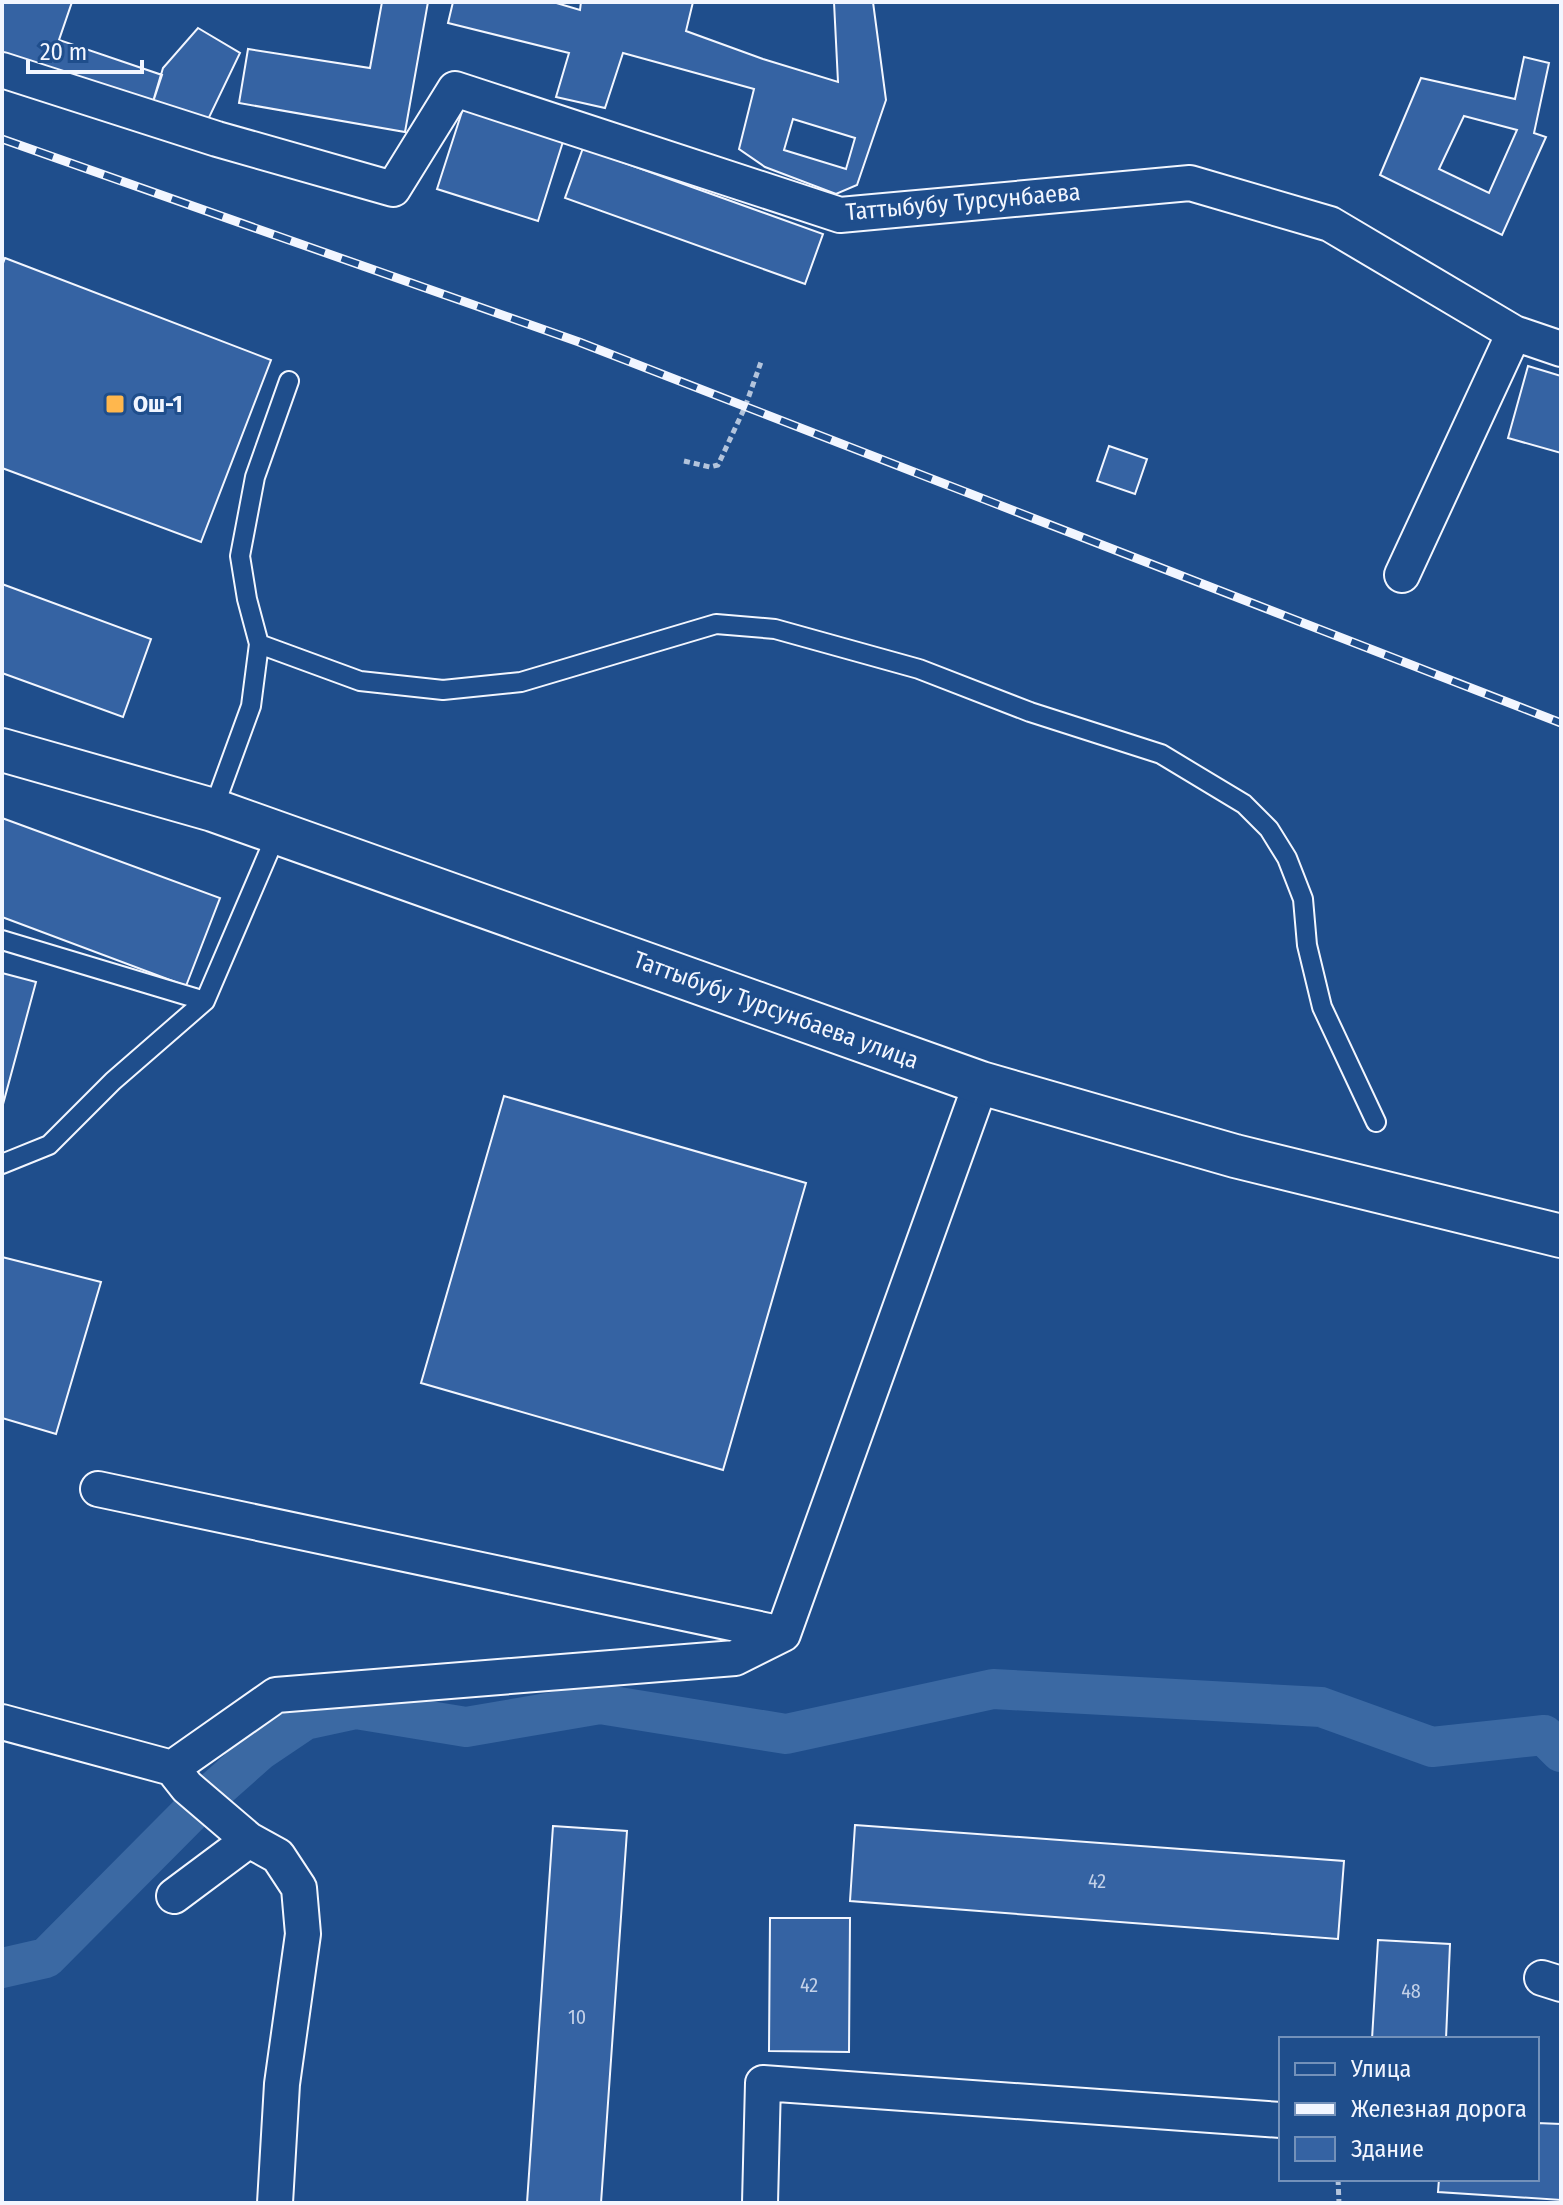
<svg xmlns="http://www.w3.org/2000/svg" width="1563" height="2205" viewBox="0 0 1563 2205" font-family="'Fira Sans Condensed',sans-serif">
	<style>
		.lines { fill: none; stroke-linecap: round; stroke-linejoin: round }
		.canal { stroke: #3b69a3; stroke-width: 40 }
		.building { fill: #3563a3; stroke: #f2f6ff; stroke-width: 2; fill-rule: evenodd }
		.service-casing { stroke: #f2f6ff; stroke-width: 22 }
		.minor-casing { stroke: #f2f6ff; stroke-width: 38 }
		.tertiary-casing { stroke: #f2f6ff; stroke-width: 46 }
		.path { stroke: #b3c4dc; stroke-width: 5; stroke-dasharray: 6 4; stroke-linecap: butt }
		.service { stroke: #1f4e8c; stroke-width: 18 }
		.minor { stroke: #1f4e8c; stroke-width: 34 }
		.tertiary { stroke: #1f4e8c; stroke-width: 42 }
		.rail-casing { stroke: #f2f6ff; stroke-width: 9 }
		.rail { stroke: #1f4e8c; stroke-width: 6; stroke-dasharray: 18; stroke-linecap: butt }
		.poi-dot { fill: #ffb74d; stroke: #1f4e8c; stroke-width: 3 }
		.labels { text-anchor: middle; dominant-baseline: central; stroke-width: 6; stroke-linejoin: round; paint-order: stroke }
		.number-label { font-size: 20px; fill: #c3d1e8 }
		.street-label { font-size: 24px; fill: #f2f6ff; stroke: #1f4e8c }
		.poi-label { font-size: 24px; font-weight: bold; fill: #f2f6ff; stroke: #1f4e8c; text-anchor: start }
	</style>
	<rect width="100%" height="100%" fill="#1f4e8c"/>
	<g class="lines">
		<path class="canal" d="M 2,1968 L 46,1958 L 197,1806 L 259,1751 L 305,1720 L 356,1709 L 466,1727 L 600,1704 L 786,1734 L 993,1689 L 1321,1707 L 1432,1747 L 1544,1735 L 1561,1752"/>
	</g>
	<path class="building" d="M 2,2 L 72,2 L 59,40 L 162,75 L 152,105 L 2,55 Z
		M 382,2 L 428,2 L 405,132 L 239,103 L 248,49 L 370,68 Z
		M 453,2 L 553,2 L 580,10 L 581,2 L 693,2 L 686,31 L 763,59 L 838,82 L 834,2 L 873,2 L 886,100 L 857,185 L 836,194 L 765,167 L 739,149 L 754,89 L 623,53 L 605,108 L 556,97 L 569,53 L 448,23 ZM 793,119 L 855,138 L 846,169 L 784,150 Z
		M 198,28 L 240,53 L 203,130 L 152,105 L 163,68 Z
		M 1524,57 L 1549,63 L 1534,133 L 1546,137 L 1502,235 L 1380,175 L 1421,78 L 1515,99 ZM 1464,116 L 1517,130 L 1489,193 L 1439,169 Z
		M 467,96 L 567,129 L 538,221 L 437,189 Z
		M 583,148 L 823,234 L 805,284 L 565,198 Z
		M 5,258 L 271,360 L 201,542 L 2,468 L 2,266 Z
		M 1528,366 L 1561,376 L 1561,453 L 1508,438 Z
		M 1109,446 L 1147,459 L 1135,494 L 1097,481 Z
		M 2,584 L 151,639 L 123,717 L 2,673 Z
		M 2,818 L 220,898 L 186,986 L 2,917 Z
		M 2,973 L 36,982 L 2,1108 Z
		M 504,1096 L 806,1183 L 723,1470 L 421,1383 Z
		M 2,1257 L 101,1282 L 56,1434 L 2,1418 Z
		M 855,1825 L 1344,1861 L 1338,1939 L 850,1901 Z
		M 553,1826 L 627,1831 L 601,2203 L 527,2203 Z
		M 770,1918 L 850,1918 L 849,2052 L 769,2051 Z
		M 1378,1940 L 1450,1944 L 1446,2039 L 1372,2039 Z
		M 1537,2123 L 1561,2124 L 1561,2200 L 1438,2192 L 1439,2179 L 1537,2179 Z"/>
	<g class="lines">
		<defs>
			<path id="service" d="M 259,644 L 360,681 L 443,690 L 521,682 L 716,624 L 775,629 L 919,669 L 1030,712 L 1161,754 L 1244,804 L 1269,829 L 1287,858 L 1303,899 L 1307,945 L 1322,1007 L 1376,1122
				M 213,810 L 251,706 L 259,644 L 247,599 L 240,556 L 255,477 L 289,381
				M 2,940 L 205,1001
				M 2,1164 L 49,1145 L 113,1081 L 205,1001 L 277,833"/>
			<path id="minor" d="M 2,70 L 217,139 L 393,189 L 455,89 L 840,215 L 1190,183 L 1330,224 L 1514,333 L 1561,349
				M 1402,575 L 1514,333
				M 98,1489 L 783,1634 L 981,1083
				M 2,1722 L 172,1768 L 187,1787 L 249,1840
				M 172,1768 L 276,1695 L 735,1658 L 783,1634
				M 174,1896 L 249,1840 L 278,1856 L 299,1888 L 303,1934 L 282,2084 L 275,2203
				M 1542,1978 L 1561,1984
				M 760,2203 L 763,2083 L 1281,2120"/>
			<path id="tertiary" d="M 2,750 L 213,810 L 981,1083 L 1235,1156 L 1561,1236"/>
		</defs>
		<use href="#service" class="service-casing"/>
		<use href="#minor" class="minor-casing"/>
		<use href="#tertiary" class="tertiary-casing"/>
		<path class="path" d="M 684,461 L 710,467 L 718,465 L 745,407 L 761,362
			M 1338,2179 L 1339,2203"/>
		<use href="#service" class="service"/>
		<use href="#minor" class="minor"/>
		<use href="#tertiary" class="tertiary"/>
		<defs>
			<path id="rail" d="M 2,139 L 579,342 L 1561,723"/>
		</defs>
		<use href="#rail" class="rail-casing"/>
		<use href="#rail" class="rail"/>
	</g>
	<rect class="poi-dot" x="105" y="394" width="20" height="20" rx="4"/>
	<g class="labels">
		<g class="number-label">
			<text x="1097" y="1881">42</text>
			<text x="809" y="1985">42</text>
			<text x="1411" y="1991">48</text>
			<text x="577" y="2017">10</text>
		</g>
		<g class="street-label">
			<text transform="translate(963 202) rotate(-5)">Таттыбубу Турсунбаева</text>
			<text transform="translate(776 1010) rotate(20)">Таттыбубу Турсунбаева улица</text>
		</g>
		<g class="poi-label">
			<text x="133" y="404">Ош-1</text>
		</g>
	</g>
	<rect width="1563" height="2205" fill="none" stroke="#f2f6ff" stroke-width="8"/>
	<rect x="1279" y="2037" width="260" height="144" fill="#1f4e8c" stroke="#7391ba" stroke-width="2"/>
	<rect x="1295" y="2063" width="40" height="12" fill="#1f4e8c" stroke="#7391ba" stroke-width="2"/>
	<text x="1351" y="2077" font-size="24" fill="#f2f6ff">Улица</text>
	<rect x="1295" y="2103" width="40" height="12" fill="#f2f6ff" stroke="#7391ba" stroke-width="2"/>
	<text x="1351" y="2117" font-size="24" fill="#f2f6ff">Железная дорога</text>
	<rect x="1295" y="2137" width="40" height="24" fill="#3563a3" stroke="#7391ba" stroke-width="2"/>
	<text x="1351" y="2157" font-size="24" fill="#f2f6ff">Здание</text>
	<path d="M28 60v12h114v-12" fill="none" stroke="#f2f6ff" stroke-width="4"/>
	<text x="40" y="60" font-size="24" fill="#f2f6ff" stroke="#1f4e8c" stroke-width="6" paint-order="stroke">20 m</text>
</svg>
